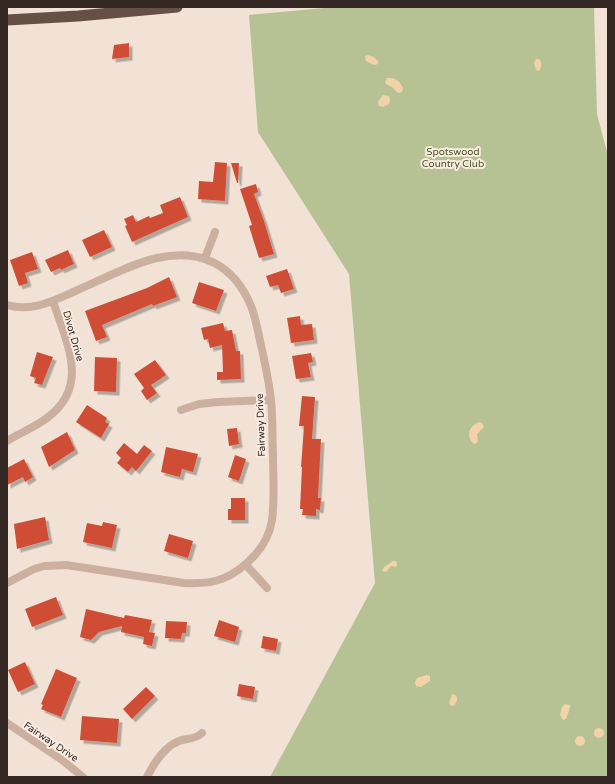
<svg xmlns="http://www.w3.org/2000/svg" width="615" height="784" viewBox="0 0 615 784" font-family="'Varela Round',sans-serif">
	<style>
		.green { fill: #b6c294 }
		.sand { fill: #f2d2a8 }
		.building { fill: #cf4e36; filter: url(#shadow) }
		.lines { fill: none; stroke-linecap: round; stroke-linejoin: round }
		.minor { stroke: #cbb0a0; stroke-width: 8 }
		.trunk { stroke: #664f47; stroke-width: 11 }
		.labels { text-anchor: middle; dominant-baseline: central; stroke-width: 4; stroke-linejoin: round; paint-order: stroke }
		.park-label { font-size: 10px; fill: #475426; stroke: #faece1 }
		.street-label { font-size: 10px; fill: #342824; stroke: #faece1 }
	</style>
	<defs>
		<filter id="shadow"><feDropShadow dx="3.5" dy="3.5" stdDeviation="0" flood-color="#0004"/></filter>
	</defs>
	<rect width="100%" height="100%" fill="#f2e2d5"/>
	<path class="green" d="M 335,7 L 594,7 L 597,114 L 607,152 L 608,152 L 608,777 L 270,777 L 375,583 L 349,274 L 258,132 L 249,15 Z"/>
	<path class="sand" d="M 368,55 L 374,57 L 378,61 L 378,64 L 374,65 L 366,61 L 365,56 Z
		M 536,59 L 539,59 C 542,62 542,67 539,71 L 536,70 L 534,63 Z
		M 387,78 C 394,77 400,81 403,88 L 402,92 L 398,93 L 392,87 L 386,84 L 385,82 Z
		M 383,95 L 389,96 L 390,100 L 389,104 L 383,107 L 379,106 L 378,102 Z
		M 479,422 L 482,423 L 484,427 L 477,434 L 478,442 L 474,444 C 465,436 469,426 479,422 Z
		M 393,561 L 396,561 L 397,565 L 396,567 L 391,566 L 386,572 L 382,571 L 384,567 Z
		M 427,675 L 430,676 L 430,681 L 421,687 L 416,686 L 415,682 L 417,678 Z
		M 452,694 L 455,695 C 459,698 457,703 453,706 L 450,705 L 449,703 Z
		M 565,704 L 570,705 L 570,708 L 566,719 L 563,720 L 560,715 L 562,707 Z
		M594 733a5 5 0 1 1 10 0a5 5 0 1 1-10 0Z
		M575 741a5 5 0 1 1 10 0a5 5 0 1 1-10 0Z"/>
	<path class="building" d="M 129,43 L 129,57 L 112,59 L 114,45 Z
		M 215,162 L 227,163 L 225,201 L 198,199 L 199,181 L 213,182 Z
		M 231,163 L 239,163 L 238,183 L 237,183 Z
		M 256,184 L 258,192 L 254,194 L 264,221 L 274,254 L 259,258 L 249,226 L 252,225 L 240,189 Z
		M 180,197 L 188,217 L 132,242 L 125,226 L 127,225 L 124,219 L 133,215 L 136,222 L 149,216 L 150,218 L 163,213 L 160,205 Z
		M 104,230 L 112,247 L 90,257 L 82,240 Z
		M 68,250 L 74,264 L 61,270 L 60,268 L 51,272 L 45,260 Z
		M 32,252 L 38,269 L 25,273 L 28,283 L 19,286 L 10,260 Z
		M 287,269 L 294,289 L 281,293 L 278,285 L 270,287 L 266,276 Z
		M 169,277 L 177,297 L 153,306 L 152,304 L 102,325 L 107,337 L 96,341 L 85,311 L 147,288 Z
		M 199,282 L 224,290 L 216,311 L 192,303 Z
		M 300,316 L 301,325 L 312,324 L 314,340 L 291,343 L 287,318 Z
		M 223,323 L 225,331 L 232,330 L 236,351 L 240,351 L 241,379 L 217,380 L 217,372 L 223,372 L 222,345 L 210,348 L 208,339 L 204,340 L 201,328 Z
		M 37,352 L 53,357 L 42,385 L 34,383 L 36,378 L 30,376 Z
		M 311,353 L 313,362 L 308,363 L 311,377 L 296,379 L 292,356 Z
		M 95,357 L 117,358 L 116,392 L 94,391 Z
		M 155,360 L 166,375 L 151,385 L 157,393 L 147,400 L 141,391 L 144,388 L 134,374 Z
		M 302,396 L 315,397 L 312,439 L 321,439 L 318,498 L 321,498 L 320,510 L 316,509 L 316,516 L 302,515 L 303,509 L 300,509 L 302,467 L 301,467 L 304,426 L 299,426 Z
		M 87,405 L 107,418 L 105,422 L 109,424 L 101,438 L 76,422 Z
		M 237,428 L 239,444 L 229,446 L 227,429 Z
		M 67,432 L 75,450 L 49,467 L 41,447 Z
		M 124,443 L 137,454 L 144,445 L 152,451 L 136,471 L 132,467 L 128,472 L 117,463 L 121,458 L 116,453 Z
		M 166,447 L 198,454 L 193,472 L 182,469 L 180,477 L 161,472 Z
		M 235,455 L 246,459 L 239,481 L 228,477 Z
		M 24,459 L 33,477 L 25,482 L 23,477 L 7,485 L 7,468 Z
		M 231,498 L 245,498 L 245,520 L 228,520 L 228,509 L 231,509 Z
		M 45,517 L 49,540 L 17,549 L 14,524 Z
		M 103,522 L 117,525 L 112,548 L 83,542 L 87,523 L 102,526 Z
		M 169,534 L 193,541 L 188,558 L 164,551 Z
		M 56,597 L 63,615 L 32,627 L 25,609 Z
		M 86,609 L 124,618 L 125,615 L 152,620 L 149,632 L 155,633 L 152,646 L 143,644 L 144,637 L 121,632 L 122,626 L 99,632 L 91,640 L 80,637 Z
		M 219,620 L 239,627 L 235,642 L 214,636 Z
		M 166,621 L 187,622 L 186,633 L 182,633 L 181,639 L 165,638 Z
		M 263,636 L 278,639 L 276,651 L 261,648 Z
		M 25,662 L 35,684 L 18,692 L 8,670 Z
		M 56,669 L 77,678 L 61,717 L 41,709 L 43,705 L 41,704 Z
		M 239,684 L 255,687 L 253,699 L 237,696 Z
		M 146,687 L 155,696 L 132,719 L 123,709 Z
		M 82,716 L 119,719 L 117,743 L 80,740 Z"/>
	<g class="lines">
		<path class="minor" d="M 205,258 L 215,232
			M 7,305 C 33,313 57,299 80,289 C 105,278 131,264 157,258 C 201,248 234,265 251,306 C 256,318 258,333 261,345 C 265,363 269,381 271,400 C 273,418 272,437 273,455 C 273,476 275,499 272,520 C 270,533 264,545 255,555 C 234,578 215,585 184,583 L 66,565 L 44,566 L 34,569 L 7,583
			M 181,410 L 199,404 L 218,402 L 271,400
			M 7,441 C 20,433 35,427 47,418 C 91,386 66,342 53,301
			M 246,565 L 267,588
			M 7,723 L 62,760 L 83,777
			M 147,777 C 154,763 164,747 179,741 C 187,738 195,740 202,733"/>
		<path class="trunk" d="M 7,20 L 78,16 L 177,7"/>
	</g>
	<g class="labels">
		<g class="park-label">
			<text x="453" y="152">Spotswood<tspan x="453" dy="12">Country Club</tspan></text>
		</g>
		<g class="street-label">
			<text transform="translate(73 336) rotate(74)">Divot Drive</text>
			<text transform="translate(261 425) rotate(-92)">Fairway Drive</text>
			<text transform="translate(51 742) rotate(34)">Fairway Drive</text>
		</g>
	</g>
	<rect width="615" height="784" fill="none" stroke="#342824" stroke-width="16"/>
</svg>
